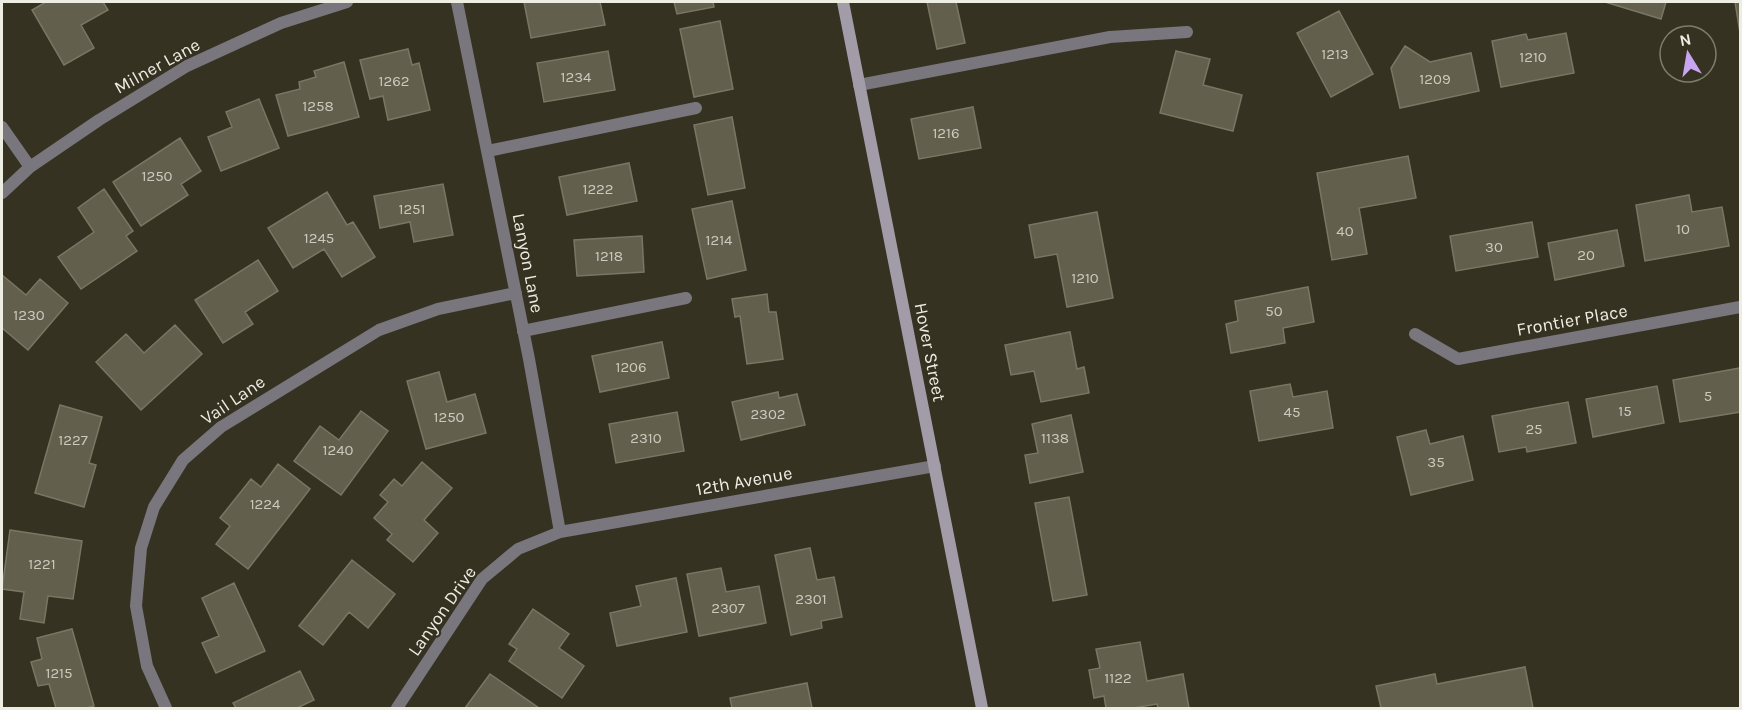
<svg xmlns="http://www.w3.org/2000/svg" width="1742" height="710" viewBox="0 0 1742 710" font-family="Karla,sans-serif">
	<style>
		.building { fill: #625f4d; stroke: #797764; stroke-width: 1.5 }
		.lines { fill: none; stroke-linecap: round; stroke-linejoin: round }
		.service { stroke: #79767e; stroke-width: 12 }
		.minor { stroke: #79767e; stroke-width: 12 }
		.secondary { stroke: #a29ca9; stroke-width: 12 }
		.labels { text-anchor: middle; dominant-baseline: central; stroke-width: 4.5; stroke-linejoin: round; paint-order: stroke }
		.number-label { font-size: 15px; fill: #cbcabd }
		.street-label { font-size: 18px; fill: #eeede2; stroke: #353222 }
	</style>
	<rect width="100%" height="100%" fill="#353222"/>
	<path class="building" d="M 46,2 L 103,2 L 108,10 L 81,25 L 94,48 L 64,65 L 32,10 Z
		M 524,2 L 600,2 L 605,25 L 531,38 Z
		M 674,2 L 713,2 L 714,7 L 677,14 Z
		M 927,2 L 956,2 L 965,43 L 937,49 Z
		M 1605,2 L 1666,2 L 1661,19 Z
		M 1735,2 L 1740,2 L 1740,33 Z
		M 1339,11 L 1373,74 L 1331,97 L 1297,33 Z
		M 720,21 L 733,89 L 694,97 L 680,29 Z
		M 1566,33 L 1574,73 L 1501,87 L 1492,41 L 1526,34 L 1528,40 Z
		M 1405,46 L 1430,62 L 1471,53 L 1479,91 L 1400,108 L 1391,68 Z
		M 408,49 L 412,65 L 419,63 L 430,110 L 388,120 L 383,96 L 370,99 L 360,60 Z
		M 608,51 L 615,90 L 544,102 L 537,63 Z
		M 1176,51 L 1210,59 L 1203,85 L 1242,95 L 1233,131 L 1160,113 Z
		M 344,62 L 359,117 L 288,136 L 276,95 L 300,89 L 299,82 L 316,77 L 314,71 Z
		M 259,99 L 279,148 L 221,171 L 208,137 L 232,127 L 226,112 Z
		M 973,107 L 981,148 L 919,159 L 911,119 Z
		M 732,117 L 745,188 L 708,195 L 694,125 Z
		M 180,138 L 201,171 L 181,184 L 188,195 L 141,226 L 113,182 Z
		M 1408,156 L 1416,198 L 1359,208 L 1367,254 L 1332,260 L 1317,173 Z
		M 629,163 L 637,201 L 567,215 L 559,177 Z
		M 443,184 L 453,235 L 414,242 L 410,222 L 380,228 L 374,196 Z
		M 104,189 L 133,231 L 126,236 L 137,251 L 81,289 L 58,257 L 94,232 L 78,208 Z
		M 327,192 L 347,225 L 353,222 L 375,257 L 342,277 L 324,249 L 293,268 L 268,228 Z
		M 1689,195 L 1692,212 L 1722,207 L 1729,246 L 1645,261 L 1636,205 Z
		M 732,201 L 746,270 L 707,279 L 692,209 Z
		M 1097,212 L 1113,298 L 1067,307 L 1057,254 L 1035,258 L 1029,225 Z
		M 1532,222 L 1538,257 L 1456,271 L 1450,236 Z
		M 1617,230 L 1624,266 L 1555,280 L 1548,243 Z
		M 642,236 L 644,272 L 577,276 L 574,240 Z
		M 258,260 L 278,291 L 245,312 L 253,324 L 223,343 L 195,300 Z
		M 2,275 L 26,295 L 40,279 L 68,303 L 28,350 L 2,328 Z
		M 1308,287 L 1314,322 L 1283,328 L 1285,343 L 1231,353 L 1226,324 L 1238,321 L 1235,301 Z
		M 767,294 L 769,312 L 776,312 L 783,359 L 747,364 L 740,316 L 735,317 L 732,299 Z
		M 175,325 L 202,354 L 141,410 L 96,362 L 126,334 L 144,353 Z
		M 1070,332 L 1077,369 L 1084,367 L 1089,393 L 1041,402 L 1034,371 L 1011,375 L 1005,345 Z
		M 662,342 L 669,378 L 600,392 L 592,356 Z
		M 1740,368 L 1740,412 L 1680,422 L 1673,380 Z
		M 439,372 L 447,402 L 475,394 L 486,433 L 426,449 L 407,381 Z
		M 1290,384 L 1293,397 L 1327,391 L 1333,428 L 1259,441 L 1250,391 Z
		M 1657,386 L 1664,423 L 1593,437 L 1586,399 Z
		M 778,392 L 779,398 L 797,394 L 805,425 L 741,440 L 732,402 Z
		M 1568,402 L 1576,443 L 1527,452 L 1526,447 L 1499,452 L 1492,416 Z
		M 60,405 L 102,417 L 89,463 L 96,465 L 84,507 L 35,493 Z
		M 361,411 L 388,431 L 341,495 L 294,461 L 320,426 L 339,440 Z
		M 677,412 L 684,451 L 616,463 L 609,424 Z
		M 1071,415 L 1083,472 L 1030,483 L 1025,455 L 1038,453 L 1032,424 Z
		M 1426,430 L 1430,444 L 1463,436 L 1473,480 L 1411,495 L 1397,437 Z
		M 422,462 L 452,488 L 424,520 L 438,533 L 413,562 L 387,540 L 392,534 L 374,518 L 388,502 L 380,495 L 394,479 L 402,486 Z
		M 278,464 L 310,489 L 248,569 L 216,544 L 230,526 L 220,518 L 251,479 L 261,487 Z
		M 1069,497 L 1087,595 L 1053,601 L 1035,503 Z
		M 10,530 L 82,541 L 73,599 L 48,596 L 44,623 L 20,619 L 24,592 L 2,589 Z
		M 810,548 L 817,580 L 834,577 L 842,617 L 821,621 L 822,628 L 791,635 L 775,555 Z
		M 352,560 L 395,594 L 368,628 L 349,612 L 323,645 L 299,626 Z
		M 721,568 L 726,592 L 759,586 L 766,623 L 699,636 L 687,574 Z
		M 676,578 L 687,632 L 617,646 L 610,613 L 641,606 L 636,586 Z
		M 234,583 L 265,651 L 216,673 L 202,643 L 219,636 L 202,598 Z
		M 533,609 L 569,634 L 559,648 L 584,666 L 562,698 L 509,661 L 517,649 L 509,644 Z
		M 72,629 L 94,706 L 86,708 L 56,708 L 49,684 L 38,686 L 31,662 L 42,659 L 37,638 Z
		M 1140,642 L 1147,681 L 1183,674 L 1189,708 L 1158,708 L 1157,704 L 1133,708 L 1106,708 L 1104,696 L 1094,698 L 1089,670 L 1100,668 L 1096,649 Z
		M 1525,667 L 1533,708 L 1381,708 L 1376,686 L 1435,674 L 1437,684 Z
		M 300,671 L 314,700 L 297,708 L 236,708 L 233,703 Z
		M 490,674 L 539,708 L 465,708 Z
		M 807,683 L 812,708 L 732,708 L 730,698 Z"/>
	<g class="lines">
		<path class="service" d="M 859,85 L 1110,37 L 1187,32
			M 488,151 L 696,108
			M 523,331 L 686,298"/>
		<path class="minor" d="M 457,2 L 529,359 L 560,532
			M 2,127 L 30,167
			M 2,193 L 30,167 L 99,120 L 187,66 L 281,23 L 347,2
			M 1415,334 L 1458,359 L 1740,307
			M 166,708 L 147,666 L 136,606 L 141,548 L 154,507 L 183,460 L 221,427 L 379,330 L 438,309 L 516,293
			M 397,708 L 482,579 L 518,549 L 560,532 L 935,466"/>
		<path class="secondary" d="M 843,2 L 982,708"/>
	</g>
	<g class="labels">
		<g class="number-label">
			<text x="1335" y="54">1213</text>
			<text x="1533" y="57">1210</text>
			<text x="576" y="77">1234</text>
			<text x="1435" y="79">1209</text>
			<text x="394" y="81">1262</text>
			<text x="318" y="106">1258</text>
			<text x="946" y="133">1216</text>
			<text x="157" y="176">1250</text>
			<text x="598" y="189">1222</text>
			<text x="412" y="209">1251</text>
			<text x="1683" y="229">10</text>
			<text x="1345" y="231">40</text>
			<text x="319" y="238">1245</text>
			<text x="719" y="240">1214</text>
			<text x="1494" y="247">30</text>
			<text x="1586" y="255">20</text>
			<text x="609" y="256">1218</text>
			<text x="1085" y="278">1210</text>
			<text x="1274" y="311">50</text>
			<text x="29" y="315">1230</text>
			<text x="631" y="367">1206</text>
			<text x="1708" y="396">5</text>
			<text x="1625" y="411">15</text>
			<text x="1292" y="412">45</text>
			<text x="768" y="414">2302</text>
			<text x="449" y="417">1250</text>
			<text x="1534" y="429">25</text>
			<text x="646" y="438">2310</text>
			<text x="1055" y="438">1138</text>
			<text x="73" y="440">1227</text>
			<text x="338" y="450">1240</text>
			<text x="1436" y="462">35</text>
			<text x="265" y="504">1224</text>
			<text x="42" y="564">1221</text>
			<text x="811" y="599">2301</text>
			<text x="728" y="608">2307</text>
			<text x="59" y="673">1215</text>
			<text x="1118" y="678">1122</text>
		</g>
		<g class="street-label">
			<text transform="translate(157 66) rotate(-29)">Milner Lane</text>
			<text transform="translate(528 263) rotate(79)">Lanyon Lane</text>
			<text transform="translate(1572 320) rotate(-10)">Frontier Place</text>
			<text transform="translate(930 352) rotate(79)">Hover Street</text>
			<text transform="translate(233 400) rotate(-34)">Vail Lane</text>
			<text transform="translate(744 481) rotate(-10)">12th Avenue</text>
			<text transform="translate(442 611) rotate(-55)">Lanyon Drive</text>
		</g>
	</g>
	<rect width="1742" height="710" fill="none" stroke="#eeede2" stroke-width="6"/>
	<g transform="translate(1688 54) rotate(349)"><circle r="28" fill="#353222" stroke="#7f7d6f" stroke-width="1.5"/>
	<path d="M0-4.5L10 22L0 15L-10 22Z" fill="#c8a5ef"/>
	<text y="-9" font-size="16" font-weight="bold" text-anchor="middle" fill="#eeede2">N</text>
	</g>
</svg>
